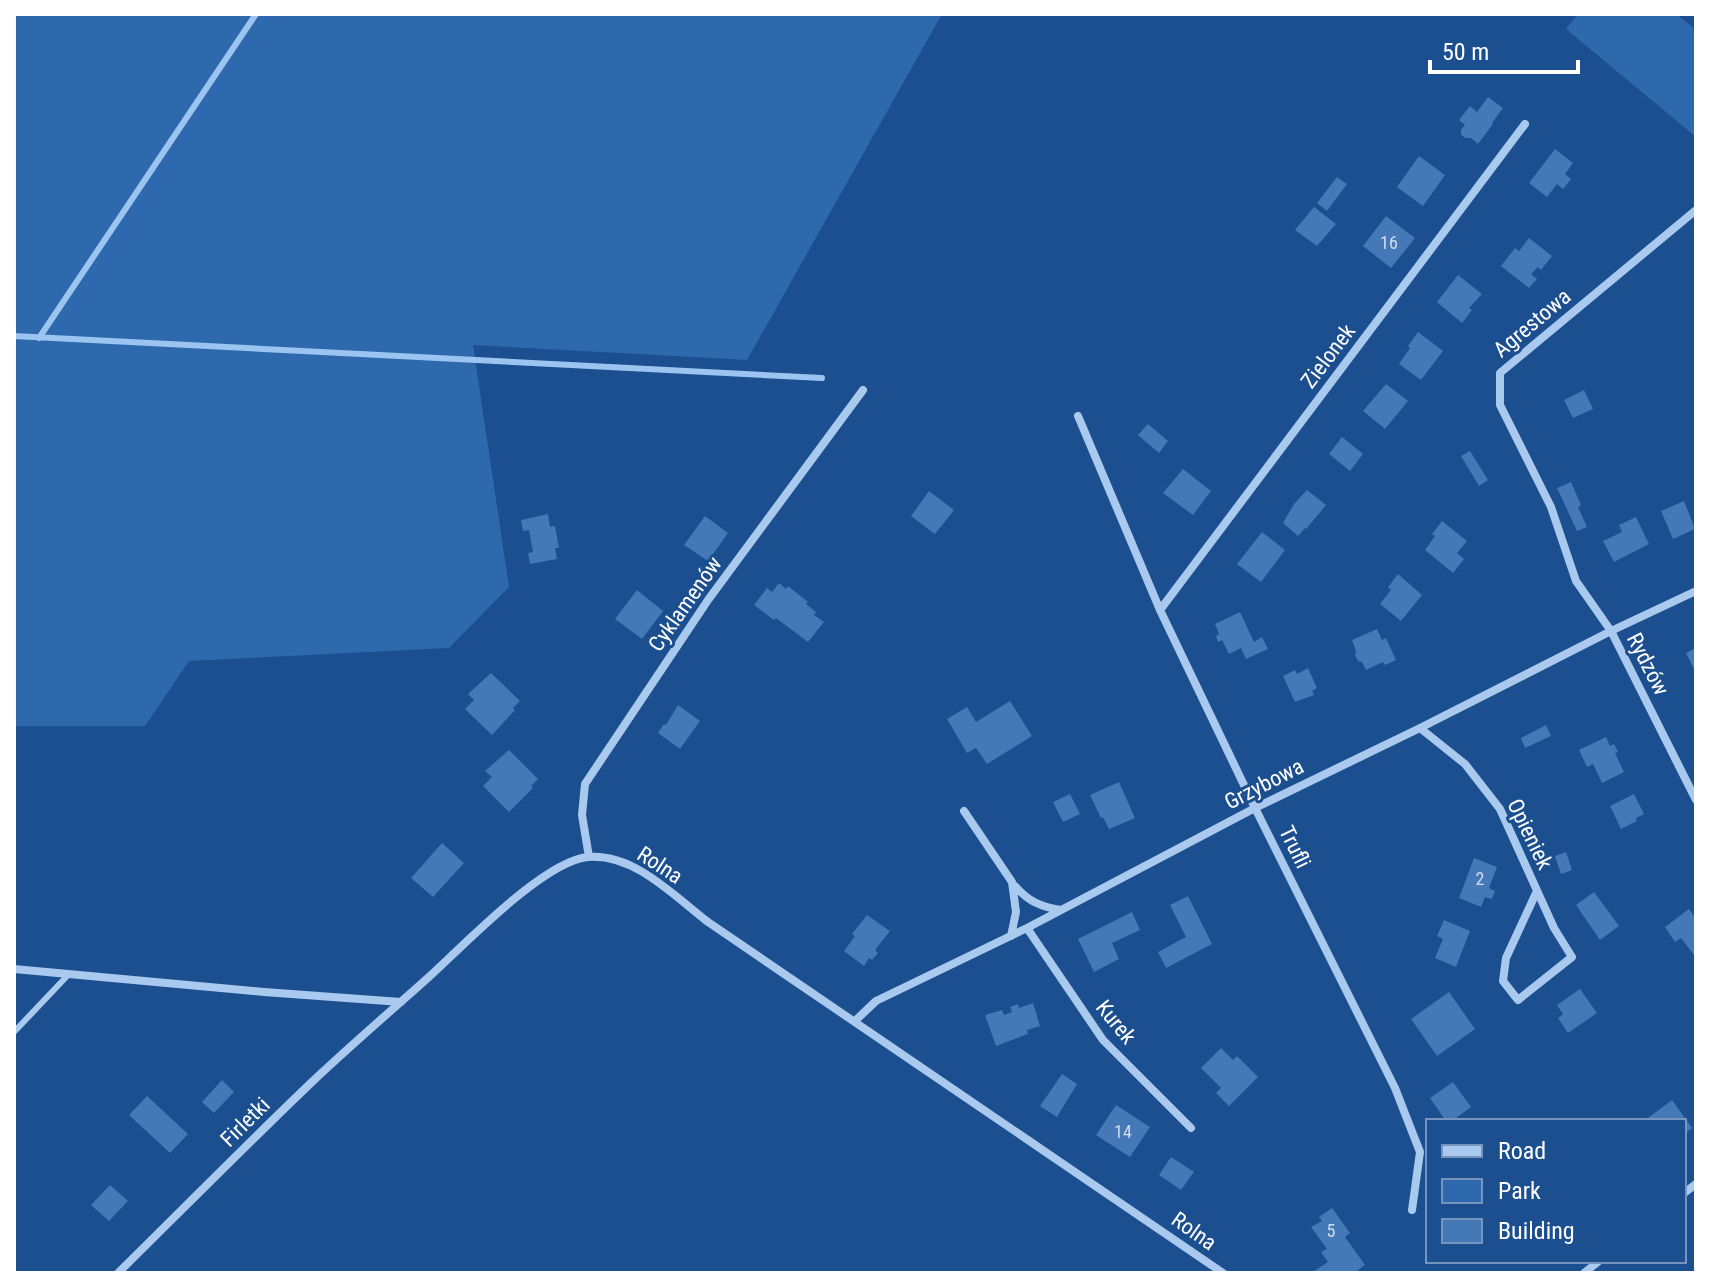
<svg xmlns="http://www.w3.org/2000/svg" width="1710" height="1287" viewBox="0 0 1710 1287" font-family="'Roboto Condensed',sans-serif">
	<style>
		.green { fill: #2e69ad }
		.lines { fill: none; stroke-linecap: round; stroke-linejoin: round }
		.stream { stroke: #9cc4f0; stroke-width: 6 }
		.building { fill: #4478b7 }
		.service { stroke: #a9c9ee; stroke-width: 6 }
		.minor { stroke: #a9c9ee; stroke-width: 8 }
		.labels { text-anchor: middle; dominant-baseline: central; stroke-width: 6; stroke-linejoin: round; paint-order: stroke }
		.number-label { font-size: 18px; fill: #d0dded }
		.street-label { font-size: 22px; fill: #fff; stroke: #1b4f8f }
	</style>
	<rect width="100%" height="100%" fill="#1b4f8f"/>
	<path class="green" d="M 14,14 L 942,14 L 747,360 L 473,345 L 509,587 L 449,648 L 189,661 L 145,726 L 14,726 Z
		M 1578,14 L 1676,14 L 1696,30 L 1696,137 L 1566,29 Z"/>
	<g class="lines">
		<path class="stream" d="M 14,336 L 822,378
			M 39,338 L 256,14"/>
	</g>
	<path class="building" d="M 1488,97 L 1503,108 L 1492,123 L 1493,124 L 1478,144 L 1471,138 L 1466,138 L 1461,135 L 1461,130 L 1465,125 L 1459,120 L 1470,106 L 1477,112 Z
		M 1555,149 L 1573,163 L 1565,174 L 1571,179 L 1563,189 L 1557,184 L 1547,197 L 1529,183 Z
		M 1419,156 L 1445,175 L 1423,206 L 1397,187 Z
		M 1337,177 L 1347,184 L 1327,211 L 1317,203 Z
		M 1314,207 L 1336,224 L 1317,246 L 1295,230 Z
		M 1386,216 L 1415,238 L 1391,268 L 1363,246 Z
		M 1529,238 L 1552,256 L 1541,270 L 1538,267 L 1531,274 L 1537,279 L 1529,288 L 1501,266 L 1515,248 L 1519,251 Z
		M 1458,275 L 1482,294 L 1469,308 L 1472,310 L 1462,323 L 1437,302 Z
		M 1418,332 L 1443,351 L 1421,380 L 1399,364 L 1410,348 L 1408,346 Z
		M 1386,384 L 1408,401 L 1385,429 L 1363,411 Z
		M 1584,390 L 1593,409 L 1573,418 L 1564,400 Z
		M 1148,424 L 1168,441 L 1159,453 L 1138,435 Z
		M 1342,437 L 1363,454 L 1350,471 L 1329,454 Z
		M 1470,451 L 1488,480 L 1479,486 L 1461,456 Z
		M 1183,469 L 1211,491 L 1193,515 L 1163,493 Z
		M 1571,482 L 1581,505 L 1578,507 L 1587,527 L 1577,531 L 1557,488 Z
		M 1307,490 L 1326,505 L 1306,529 L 1305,528 L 1298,536 L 1283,523 L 1294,504 Z
		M 929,491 L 954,510 L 935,534 L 911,516 Z
		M 1684,501 L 1695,529 L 1673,539 L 1661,511 Z
		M 548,514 L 550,527 L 555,526 L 559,548 L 555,548 L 557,559 L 530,564 L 528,553 L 533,552 L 529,530 L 523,531 L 521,520 Z
		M 705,516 L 728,533 L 708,561 L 684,545 Z
		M 1636,517 L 1649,544 L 1614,562 L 1603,541 L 1622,532 L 1619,525 Z
		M 1442,521 L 1467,541 L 1457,553 L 1464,559 L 1453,573 L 1425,550 L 1435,536 L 1432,534 Z
		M 1262,532 L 1285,550 L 1261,582 L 1237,564 Z
		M 1398,574 L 1422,595 L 1401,621 L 1380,604 L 1391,590 L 1388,587 Z
		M 779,583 L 786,589 L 788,586 L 808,602 L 806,604 L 816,612 L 814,615 L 824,622 L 808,642 L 776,618 L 774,620 L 754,605 L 767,588 L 772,592 Z
		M 637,590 L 663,611 L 642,639 L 615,619 Z
		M 1240,612 L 1254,642 L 1262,637 L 1268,649 L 1246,659 L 1241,648 L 1229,654 L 1222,640 L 1218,642 L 1216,636 L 1219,634 L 1215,624 Z
		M 1377,629 L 1382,640 L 1386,638 L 1396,660 L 1385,665 L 1383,662 L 1366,670 L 1362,662 L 1358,661 L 1355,655 L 1356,651 L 1352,640 Z
		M 1696,648 L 1696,673 L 1686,653 Z
		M 1308,668 L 1317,688 L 1312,691 L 1314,695 L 1295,702 L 1283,676 L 1295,670 L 1297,674 Z
		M 491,673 L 520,701 L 513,708 L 515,710 L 492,735 L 465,709 L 474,700 L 468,694 Z
		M 1010,701 L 1032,736 L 987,764 L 976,748 L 967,753 L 947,719 L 967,707 L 976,722 Z
		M 678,705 L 700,721 L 680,749 L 658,733 L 664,724 L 666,725 Z
		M 1546,725 L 1551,736 L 1525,748 L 1521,738 Z
		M 1606,737 L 1610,746 L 1614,744 L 1618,752 L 1615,753 L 1624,772 L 1602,783 L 1593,764 L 1587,767 L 1579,750 Z
		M 509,750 L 538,779 L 531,786 L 533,788 L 509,812 L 483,786 L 492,777 L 485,771 Z
		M 1119,782 L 1135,818 L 1109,829 L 1103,817 L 1101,818 L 1090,795 Z
		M 1070,794 L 1080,814 L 1063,822 L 1053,802 Z
		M 1634,794 L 1644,814 L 1636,818 L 1637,821 L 1621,829 L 1610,806 Z
		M 442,843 L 464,863 L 433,897 L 411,878 Z
		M 1566,852 L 1572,870 L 1561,874 L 1555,856 Z
		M 1474,858 L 1497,867 L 1489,888 L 1495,891 L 1492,899 L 1485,897 L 1481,907 L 1459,898 Z
		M 1594,892 L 1619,926 L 1600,940 L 1576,905 Z
		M 1188,896 L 1212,944 L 1166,968 L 1158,952 L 1186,937 L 1170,905 Z
		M 1689,909 L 1696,919 L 1696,953 L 1694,955 L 1681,938 L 1675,942 L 1665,927 Z
		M 1132,912 L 1140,930 L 1112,943 L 1119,959 L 1094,972 L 1078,939 Z
		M 867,915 L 890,931 L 875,950 L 878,953 L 872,960 L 869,958 L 864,966 L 844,951 L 855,936 L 852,934 Z
		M 1444,920 L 1470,931 L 1456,967 L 1435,958 L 1443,939 L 1437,936 Z
		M 1580,989 L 1597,1013 L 1568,1033 L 1558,1018 L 1563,1014 L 1557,1005 Z
		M 1449,992 L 1475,1029 L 1437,1056 L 1411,1019 Z
		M 1033,1003 L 1040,1026 L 1027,1030 L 1028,1034 L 996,1046 L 985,1015 L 1002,1010 L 1004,1015 L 1012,1012 L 1010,1007 L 1018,1004 L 1019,1008 Z
		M 1221,1048 L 1233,1060 L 1237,1056 L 1258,1077 L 1229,1106 L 1216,1093 L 1221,1088 L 1201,1068 Z
		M 1062,1074 L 1077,1084 L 1057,1117 L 1040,1106 Z
		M 222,1080 L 234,1092 L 214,1113 L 202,1102 Z
		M 1453,1082 L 1471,1107 L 1452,1121 L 1446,1121 L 1430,1098 Z
		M 147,1096 L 188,1134 L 170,1153 L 129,1115 Z
		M 1672,1100 L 1692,1128 L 1684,1134 L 1684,1121 L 1644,1121 Z
		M 1116,1105 L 1150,1127 L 1130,1157 L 1096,1135 Z
		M 1171,1157 L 1194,1172 L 1181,1190 L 1159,1175 Z
		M 110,1185 L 128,1201 L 109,1221 L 91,1205 Z
		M 1332,1208 L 1350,1233 L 1345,1237 L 1365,1265 L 1354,1273 L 1311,1273 L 1328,1262 L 1321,1252 L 1327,1249 L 1311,1227 L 1322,1221 L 1319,1217 Z"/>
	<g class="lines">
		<path class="service" d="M 14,1032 L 69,974"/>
		<path class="minor" d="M 1696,210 L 1500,373 L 1500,405 L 1551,507 L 1576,581 L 1611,631 L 1696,800
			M 1078,416 L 1160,610 L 1255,808 L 1395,1088 L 1420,1152 L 1412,1210
			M 1160,610 L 1525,124
			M 1420,728 L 1465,764 L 1500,809 L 1554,928 L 1572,957 L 1518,1000 L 1503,981 L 1506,958 L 1537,891
			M 964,811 L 1012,882 L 1016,912 L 1011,936
			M 589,857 L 582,815 L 585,784 L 708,600 L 863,390
			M 1015,886 C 1028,901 1041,907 1061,910
			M 1027,928 L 1103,1040 L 1191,1128
			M 14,969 L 264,992 L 401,1002
			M 855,1021 L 876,1001 L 1027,928 L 1255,808 L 1420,728 L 1611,631 L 1696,591
			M 1684,1193 L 1696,1184
			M 118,1273 C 183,1209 247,1144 313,1081 C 351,1045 391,1011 430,976 C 464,945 544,861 588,857 C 634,853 674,896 708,922 L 1223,1273
			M 1584,1273 L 1599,1261"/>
	</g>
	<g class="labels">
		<g class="number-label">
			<text x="1389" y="242">16</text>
			<text x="1480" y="878">2</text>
			<text x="1123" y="1131">14</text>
			<text x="1331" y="1230">5</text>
		</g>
		<g class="street-label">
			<text transform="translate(1532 323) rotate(-40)">Agrestowa</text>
			<text transform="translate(1328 356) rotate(-53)">Zielonek</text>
			<text transform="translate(685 604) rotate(-55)">Cyklamenów</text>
			<text transform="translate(1648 664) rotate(63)">Rydzów</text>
			<text transform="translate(1264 784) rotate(-27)">Grzybowa</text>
			<text transform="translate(1530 834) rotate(64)">Opieniek</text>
			<text transform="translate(1295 847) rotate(64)">Trufli</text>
			<text transform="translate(660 865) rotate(33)">Rolna</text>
			<text transform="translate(1116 1022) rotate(51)">Kurek</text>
			<text transform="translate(245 1122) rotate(-45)">Firletki</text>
			<text transform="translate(1194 1231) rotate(35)">Rolna</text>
		</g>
	</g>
	<rect width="1710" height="1287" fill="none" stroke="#ffffff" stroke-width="32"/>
	<rect x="1426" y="1119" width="260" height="144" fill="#1b4f8f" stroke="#7695bc" stroke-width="2"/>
	<rect x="1442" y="1145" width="40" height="12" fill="#a9c9ee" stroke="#7695bc" stroke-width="2"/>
	<text x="1498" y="1159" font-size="24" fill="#ffffff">Road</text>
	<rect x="1442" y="1179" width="40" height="24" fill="#2e69ad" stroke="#7695bc" stroke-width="2"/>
	<text x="1498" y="1199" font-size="24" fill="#ffffff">Park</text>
	<rect x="1442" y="1219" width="40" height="24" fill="#4478b7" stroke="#7695bc" stroke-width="2"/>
	<text x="1498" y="1239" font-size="24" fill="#ffffff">Building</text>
	<path d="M1430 60v12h148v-12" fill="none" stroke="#ffffff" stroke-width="4"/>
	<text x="1442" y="60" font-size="24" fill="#ffffff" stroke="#1b4f8f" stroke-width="6" paint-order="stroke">50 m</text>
</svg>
